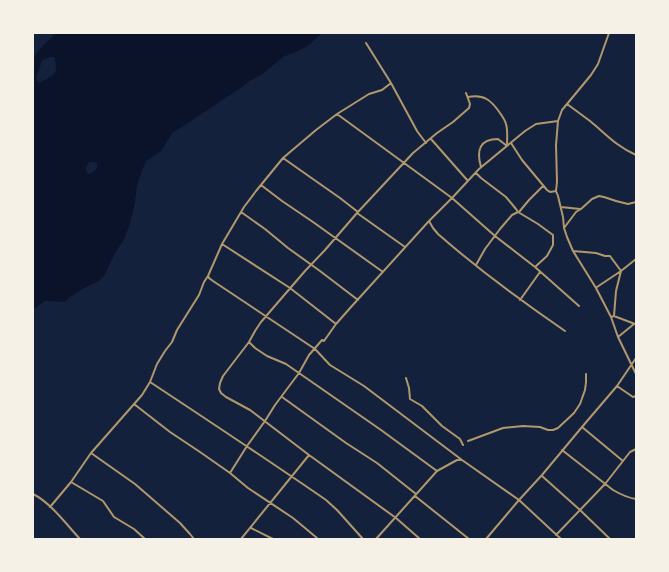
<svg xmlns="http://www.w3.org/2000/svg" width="669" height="572" viewBox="0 0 669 572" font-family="'Fira Sans',sans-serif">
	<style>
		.water { fill: #0b132b; fill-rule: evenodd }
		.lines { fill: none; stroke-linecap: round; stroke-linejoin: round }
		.minor { stroke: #b1986c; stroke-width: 2 }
	</style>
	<rect width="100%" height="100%" fill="#14213d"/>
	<path class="water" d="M 55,33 L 322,33 L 309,45 L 298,51 L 283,57 L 264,73 L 248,82 L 242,87 L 182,127 L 173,132 L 161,151 L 146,161 L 143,168 L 137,185 L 135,202 L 129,227 L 123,241 L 115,253 L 104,276 L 97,282 L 86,287 L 70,297 L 65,302 L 45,301 L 33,310 L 33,61 C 34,58 35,55 37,52 C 43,45 50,40 55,33 ZM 50,57 L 54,57 C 60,76 53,74 40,83 L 37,81 L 36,77 C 39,72 40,66 42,60 ZM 89,162 L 92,162 L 97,163 C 99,169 94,172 89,174 L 87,173 L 86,168 Z"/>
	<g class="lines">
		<path class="minor" d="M 609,33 L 598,64 L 591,75 L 567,104 L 562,110 L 558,121 L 556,145 L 557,182 L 556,191 L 558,196 L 563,217 L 564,228 L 567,237 L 573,251 L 596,288 L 611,317 L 618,337 L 636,374
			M 366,43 L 391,83 L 417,131 L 426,143
			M 391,83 L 382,90 L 369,94 L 337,114 L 316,130 L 283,158 L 256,191 L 244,207 L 222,244 L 208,276 L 209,278 L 213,281 L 315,349 L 330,365 L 364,386 L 462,460
			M 468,97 C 484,94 491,100 500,113 C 502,116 505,120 506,124 C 508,131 507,139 507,146
			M 567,104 C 575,110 582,115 590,121 C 606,134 616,146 636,155
			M 337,114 L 452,198 L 495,236 L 535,267 L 579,306
			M 431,139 L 468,181
			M 511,143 L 522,160 L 547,190 L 550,192 L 556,191
			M 283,158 L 340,198 L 358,212
			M 481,167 C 476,150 480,139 498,139 L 507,146
			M 476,173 L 481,178 L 506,197 L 516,209 L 518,212
			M 261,185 L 282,201 L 313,222 L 383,272
			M 561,207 L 580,209
			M 241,212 L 265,229 L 288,248 L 320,271 L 358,300
			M 519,212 L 529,200 L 543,186
			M 357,213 L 405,247
			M 429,221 L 433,228 L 438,234 C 478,269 521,301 565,331
			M 564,228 L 576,212 L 581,209 L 592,199 L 599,196 L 604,197 L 616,201 L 628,204 L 636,202
			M 222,244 L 290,288 L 336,324
			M 573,251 L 596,253 L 605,256 L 610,256 L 621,271 L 616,291 L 614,316 L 611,317
			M 476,265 L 485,249 L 500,229 L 512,215 L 518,212 L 538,224 L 553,235 L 553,245 L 547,256 L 535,267
			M 597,287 L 621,271 L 636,259
			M 520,300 L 540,272
			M 614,316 L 635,324
			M 618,337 L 634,324
			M 249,342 L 223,376 L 220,383 L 219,389 L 221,393 L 226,397 L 250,410 L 309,455 L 396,518 L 420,539
			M 406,378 L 409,388 L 410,399 L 422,406 L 442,426 L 460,439 L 463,445
			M 150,382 C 209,421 268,460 326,500 L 337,510 L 363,539
			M 617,386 L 633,397 L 636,396
			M 282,397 L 346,443 L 377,463 L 416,494
			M 134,404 L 170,432 L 200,452 L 230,473 L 248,488 L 293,518 L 317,538 L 316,539
			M 582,427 L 623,461
			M 468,441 L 503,428 L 523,426 L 540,427 L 548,430 L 553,430 L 558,428 L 574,413 L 580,404 L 585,390 L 586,382 L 586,374
			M 562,450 L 613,490 C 620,494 628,498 636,499
			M 91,453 L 135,484 L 180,523 L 190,534 L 194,539
			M 437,471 L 381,430 L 286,364 L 267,356 L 255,348 L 249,342 L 255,331 L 261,322 L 305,271 L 325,250 L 357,213 L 413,153 L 437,133 L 453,122 L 469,108 L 470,104 L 466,93
			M 230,473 L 247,446 L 265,421 L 275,405 L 299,373 L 309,355 L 322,340 L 324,341 L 336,324 L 351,307 L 429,221 L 452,198 L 479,169 L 525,131 L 536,124 L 558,121
			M 542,476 L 580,510 L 610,539
			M 71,482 L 103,501 L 114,517 L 134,529 L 145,539
			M 33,494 C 51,503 66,524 80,539
			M 415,496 L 469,539
			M 50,507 L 71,482 L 91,453 L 142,395 L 150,382 L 157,364 L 165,351 L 172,342 L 177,330 L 199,295 L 204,282 L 208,276
			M 251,528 L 273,539
			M 556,535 L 605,484 L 630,452 L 636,449
			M 241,539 L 309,455
			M 376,539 L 437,471 L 457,460 L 462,460 L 519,500 L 561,539
			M 486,539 L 519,500 L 542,475 L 582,427 L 617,386 L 636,358"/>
	</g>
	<rect width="669" height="572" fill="none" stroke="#f6f1e7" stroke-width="68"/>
</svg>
